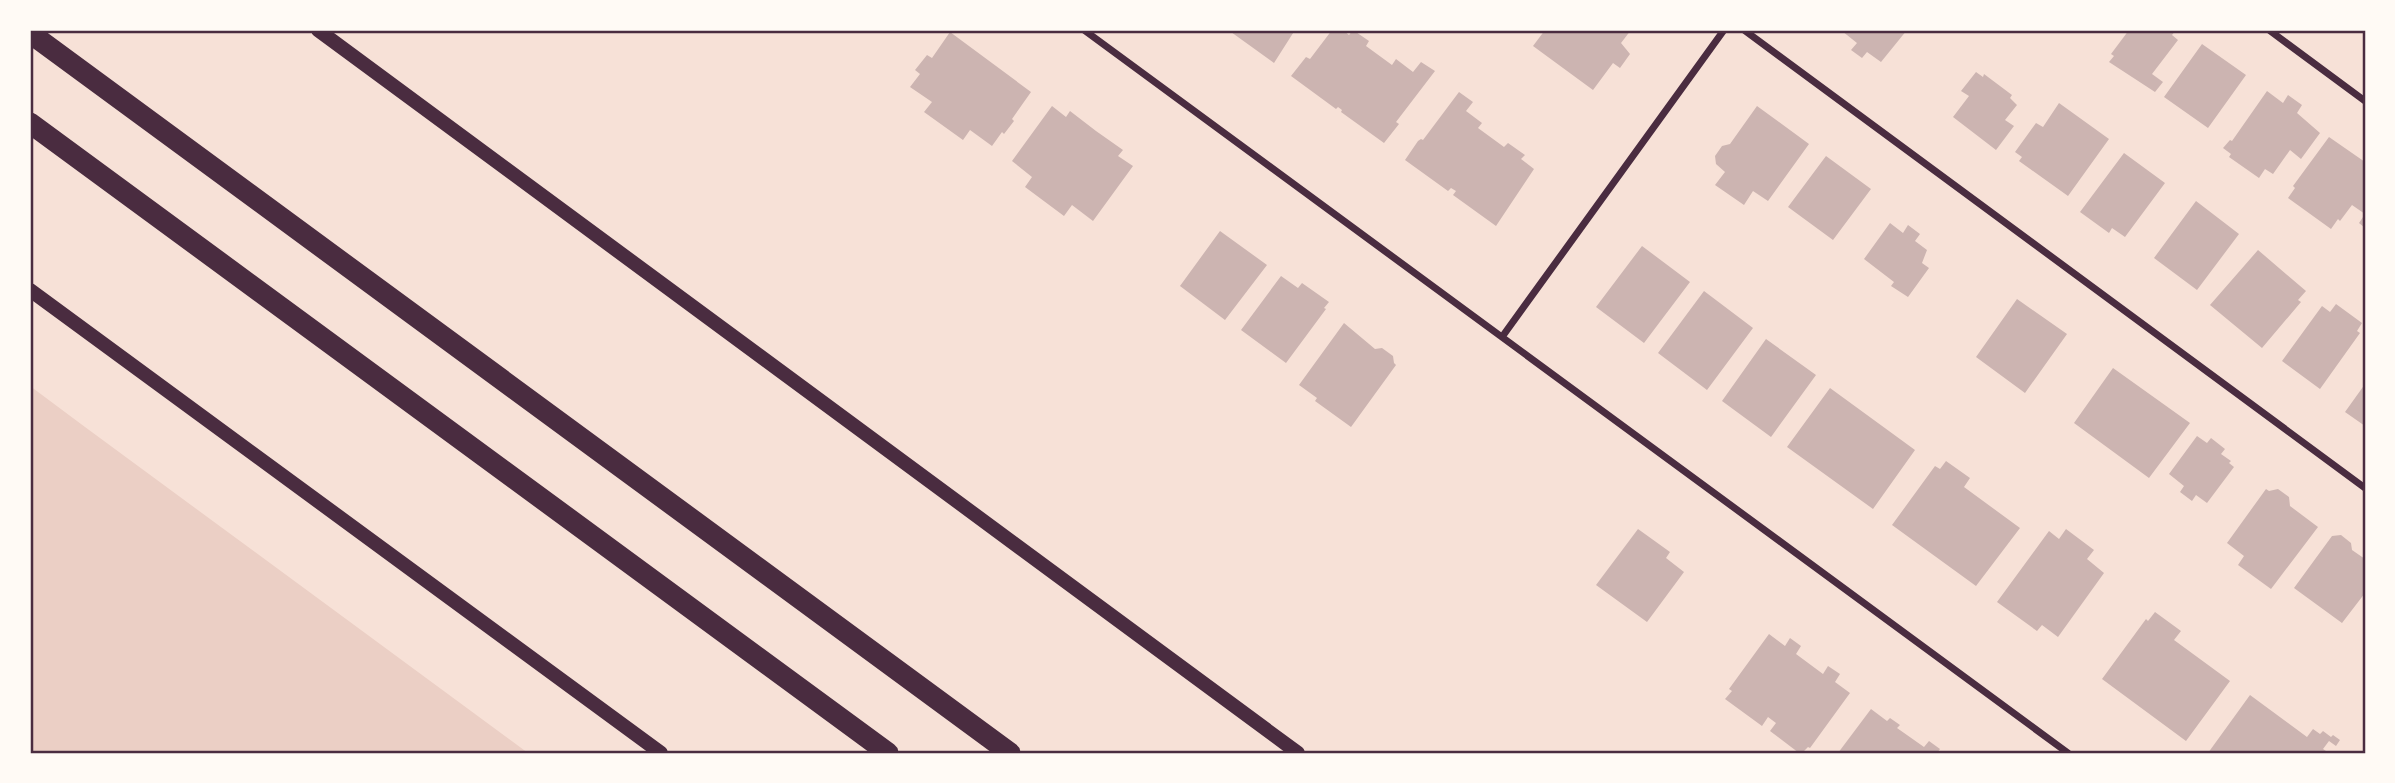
<svg xmlns="http://www.w3.org/2000/svg" width="2395" height="783" viewBox="0 0 2395 783" font-family="'PT Sans',sans-serif">
	<style>
		.green { fill: #ebcfc5 }
		.building { fill: #ccb4b1 }
		.lines { fill: none; stroke-linecap: round; stroke-linejoin: round }
		.minor { stroke: #4a2c40; stroke-width: 7 }
		.secondary { stroke: #4a2c40; stroke-width: 14 }
		.motorway { stroke: #4a2c40; stroke-width: 21 }
		.neatline { fill: none; stroke: #4a2c40; stroke-width: 2.5 }
	</style>
	<rect width="100%" height="100%" fill="#f7e1d7"/>
	<path class="green" d="M 30,386 L 85,427 L 528,753 L 30,753 Z"/>
	<path class="building" d="M 1232,30 L 1295,30 L 1274,63 L 1231,32 Z
		M 1332,30 L 1343,30 L 1349,35 L 1353,30 L 1369,41 L 1366,46 L 1392,65 L 1396,59 L 1413,72 L 1421,62 L 1435,71 L 1396,122 L 1399,124 L 1384,143 L 1341,112 L 1342,110 L 1338,107 L 1336,109 L 1291,76 L 1306,57 L 1310,59 Z
		M 1545,30 L 1631,30 L 1621,43 L 1630,54 L 1620,68 L 1613,63 L 1593,90 L 1533,46 Z
		M 1844,30 L 1907,30 L 1881,62 L 1867,52 L 1862,58 L 1851,50 L 1857,43 L 1842,31 Z
		M 2129,30 L 2176,30 L 2172,35 L 2178,40 L 2152,74 L 2163,82 L 2155,92 L 2109,62 L 2114,56 L 2111,54 Z
		M 950,32 L 1031,92 L 1012,119 L 1014,121 L 1004,134 L 1002,132 L 992,146 L 970,130 L 963,140 L 924,112 L 932,102 L 910,87 L 920,74 L 915,70 L 927,55 L 932,58 Z
		M 2202,44 L 2246,75 L 2208,128 L 2164,97 Z
		M 1976,72 L 1983,77 L 1984,74 L 2012,95 L 2010,98 L 2017,105 L 2005,120 L 2014,126 L 1996,150 L 1953,117 L 1969,96 L 1961,91 Z
		M 2267,91 L 2283,103 L 2288,95 L 2302,105 L 2297,113 L 2320,133 L 2301,159 L 2290,150 L 2273,174 L 2265,169 L 2259,178 L 2229,157 L 2231,154 L 2223,148 L 2230,140 L 2232,141 Z
		M 1459,92 L 1473,102 L 1466,111 L 1482,123 L 1478,128 L 1504,147 L 1508,143 L 1525,155 L 1521,159 L 1534,169 L 1496,226 L 1453,195 L 1456,191 L 1451,188 L 1448,191 L 1405,160 L 1418,141 L 1421,139 L 1423,140 Z
		M 2059,103 L 2109,139 L 2068,196 L 2019,161 L 2022,157 L 2015,152 L 2036,123 L 2043,127 Z
		M 1052,106 L 1066,117 L 1070,111 L 1096,131 L 1123,150 L 1118,156 L 1133,166 L 1093,221 L 1072,205 L 1064,216 L 1025,187 L 1032,177 L 1012,161 Z
		M 1757,106 L 1809,144 L 1768,201 L 1753,191 L 1744,205 L 1715,185 L 1725,172 L 1716,164 L 1715,156 L 1722,146 L 1730,144 Z
		M 2329,137 L 2365,162 L 2365,228 L 2359,223 L 2365,214 L 2352,205 L 2340,221 L 2338,219 L 2331,229 L 2288,198 L 2295,188 L 2293,186 Z
		M 2124,153 L 2165,183 L 2125,237 L 2112,228 L 2109,233 L 2080,212 Z
		M 1826,156 L 1871,189 L 1833,240 L 1788,207 Z
		M 2196,201 L 2239,234 L 2197,290 L 2154,258 Z
		M 1890,223 L 1903,233 L 1908,225 L 1920,234 L 1915,241 L 1927,250 L 1922,263 L 1929,268 L 1908,297 L 1891,286 L 1894,282 L 1864,259 Z
		M 1220,231 L 1267,265 L 1225,320 L 1180,286 Z
		M 1642,246 L 1690,282 L 1644,343 L 1596,307 Z
		M 2258,250 L 2306,291 L 2298,300 L 2301,302 L 2262,348 L 2210,305 Z
		M 1281,276 L 1298,288 L 1302,283 L 1329,302 L 1324,308 L 1326,309 L 1286,363 L 1241,330 Z
		M 1704,291 L 1753,328 L 1707,390 L 1658,353 Z
		M 2017,299 L 2067,334 L 2025,393 L 1976,357 Z
		M 2336,304 L 2362,323 L 2357,331 L 2360,333 L 2320,389 L 2282,361 L 2322,306 L 2330,312 Z
		M 1344,323 L 1375,349 L 1382,348 L 1393,356 L 1394,363 L 1396,365 L 1351,427 L 1315,401 L 1317,398 L 1299,385 Z
		M 1766,339 L 1816,375 L 1771,437 L 1722,401 Z
		M 2113,368 L 2190,423 L 2149,478 L 2074,423 Z
		M 2365,384 L 2365,426 L 2345,412 Z
		M 1830,388 L 1915,450 L 1873,509 L 1787,447 Z
		M 2197,436 L 2207,443 L 2211,438 L 2225,449 L 2221,454 L 2231,461 L 2229,463 L 2234,467 L 2207,503 L 2196,495 L 2192,501 L 2180,492 L 2184,486 L 2169,474 Z
		M 1946,461 L 1970,478 L 1964,487 L 2020,528 L 1976,586 L 1892,525 L 1935,466 L 1940,469 Z
		M 2266,489 L 2269,491 L 2278,489 L 2289,497 L 2290,506 L 2318,527 L 2271,589 L 2238,565 L 2244,556 L 2227,543 Z
		M 1638,529 L 1670,552 L 1666,558 L 1684,572 L 1647,622 L 1596,585 Z
		M 2066,529 L 2094,550 L 2087,559 L 2104,573 L 2058,637 L 2042,625 L 2037,631 L 1997,602 L 2049,531 L 2059,539 Z
		M 2341,535 L 2351,543 L 2352,550 L 2365,559 L 2365,593 L 2342,623 L 2294,588 L 2332,536 Z
		M 2155,612 L 2181,631 L 2174,640 L 2230,681 L 2186,741 L 2102,679 L 2146,619 L 2148,621 Z
		M 1769,634 L 1785,646 L 1790,638 L 1801,646 L 1796,654 L 1823,674 L 1828,666 L 1840,674 L 1835,682 L 1850,693 L 1810,748 L 1808,747 L 1802,753 L 1799,753 L 1770,731 L 1776,723 L 1768,717 L 1762,726 L 1725,699 L 1732,691 L 1729,689 Z
		M 2250,695 L 2307,737 L 2313,729 L 2320,734 L 2323,731 L 2331,737 L 2333,735 L 2340,740 L 2336,746 L 2329,741 L 2323,749 L 2329,753 L 2208,753 Z
		M 1871,709 L 1887,721 L 1890,718 L 1900,725 L 1897,728 L 1924,747 L 1929,741 L 1940,749 L 1937,753 L 1838,753 Z"/>
	<g class="lines">
		<path class="minor" d="M 1084,30 L 2068,753
			M 1744,30 L 2365,488
			M 2269,30 L 2365,101
			M 1502,337 L 1724,30"/>
		<path class="secondary" d="M 318,30 L 1298,753
			M 30,290 L 661,753"/>
		<path class="motorway" d="M 30,33 L 1010,753
			M 30,123 L 888,753"/>
	</g>
	<rect width="2395" height="783" fill="none" stroke="#fffaf5" stroke-width="63"/>
	<rect x="32" y="32" width="2332" height="720" class="neatline"/>
</svg>
